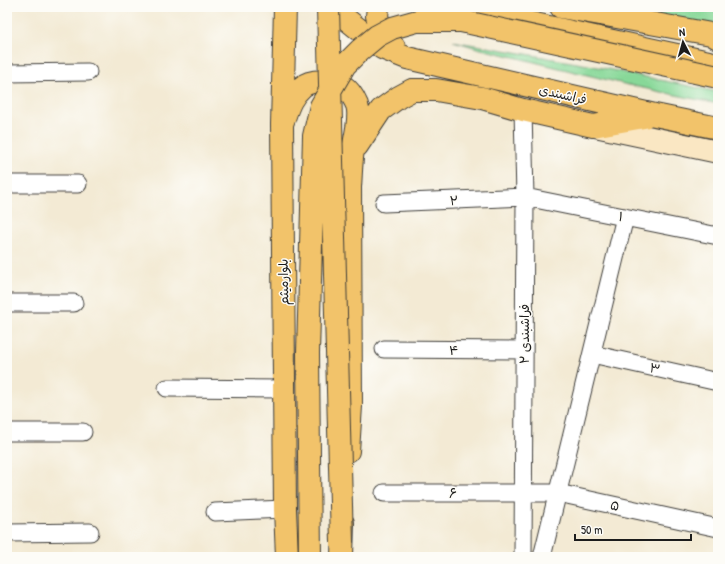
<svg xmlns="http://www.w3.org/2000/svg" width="725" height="564" viewBox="0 0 725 564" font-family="'Patrick Hand','Playpen Sans Arabic',sans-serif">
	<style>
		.green { fill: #87d898; stroke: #527a5a }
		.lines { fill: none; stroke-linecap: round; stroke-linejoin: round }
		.minor-casing { stroke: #3c3b38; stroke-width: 19 }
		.secondary-casing { stroke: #3c3b38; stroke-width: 24 }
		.primary-casing { stroke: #3c3b38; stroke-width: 24 }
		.minor { stroke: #fff; stroke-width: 17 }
		.secondary { stroke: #fae7c3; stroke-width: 22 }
		.primary { stroke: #f2c36a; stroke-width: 22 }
		.primary-bridge-casing { stroke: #3c3b38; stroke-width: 24; stroke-linecap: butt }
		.primary-bridge { stroke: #f2c36a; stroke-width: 22 }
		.labels { text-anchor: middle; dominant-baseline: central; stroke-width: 3; stroke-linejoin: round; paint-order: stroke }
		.street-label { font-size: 13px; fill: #1c1c1c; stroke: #fdfcf7 }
	</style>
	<rect width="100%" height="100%" fill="#fdfcf7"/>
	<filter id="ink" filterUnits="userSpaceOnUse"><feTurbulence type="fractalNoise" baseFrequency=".025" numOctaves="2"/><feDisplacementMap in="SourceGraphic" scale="8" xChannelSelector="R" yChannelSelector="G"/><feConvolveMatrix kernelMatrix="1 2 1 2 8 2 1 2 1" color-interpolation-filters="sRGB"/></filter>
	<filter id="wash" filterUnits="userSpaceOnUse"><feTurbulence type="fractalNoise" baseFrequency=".012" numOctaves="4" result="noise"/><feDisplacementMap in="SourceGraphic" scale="16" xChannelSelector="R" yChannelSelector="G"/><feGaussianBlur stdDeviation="0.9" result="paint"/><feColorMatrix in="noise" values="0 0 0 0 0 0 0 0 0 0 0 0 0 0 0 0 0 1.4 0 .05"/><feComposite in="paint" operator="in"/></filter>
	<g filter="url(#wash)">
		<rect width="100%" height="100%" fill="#f3ead4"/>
		<path class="green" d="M 618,7 L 718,7 L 718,28 Z
			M 453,41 L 588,65 L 718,92 L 718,104 L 624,84 L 477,48 Z"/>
	</g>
	<g filter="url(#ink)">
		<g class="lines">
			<defs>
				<path id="minor" d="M 7,73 L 88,72
					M 523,110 L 525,197 L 523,557
					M 7,184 L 78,184
					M 384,203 L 525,197 L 718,236
					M 7,303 L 74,303
					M 384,349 L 524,350
					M 592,354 L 718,382
					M 167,388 L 284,389
					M 7,432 L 83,432
					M 384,493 L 558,493 L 718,528
					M 215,512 L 285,509
					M 7,533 L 90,532
					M 542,557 L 625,217"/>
				<path id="secondary" d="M 595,126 L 718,152"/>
				<path id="primary" d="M 285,7 L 282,124 L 285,509 L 287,557
					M 336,7 L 340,14 L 382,48 L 407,58 L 655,115 L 718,128
					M 378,7 L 377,16 L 383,37 L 394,47
					M 457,7 L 718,64
					M 561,7 L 711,34 L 718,38
					M 282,124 C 287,110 290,97 302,87 C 310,79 334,80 343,86 C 349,90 354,98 357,105 C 361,117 355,138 353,150 C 351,162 351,175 350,187 L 351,406 L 348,451
					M 357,146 L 381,110 L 399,97 L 412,90 L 436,90 L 482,98 L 523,110 L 593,126 L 644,117
					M 342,557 L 343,523"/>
			</defs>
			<use href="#minor" class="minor-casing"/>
			<use href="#secondary" class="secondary-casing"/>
			<use href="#primary" class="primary-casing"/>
			<use href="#minor" class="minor"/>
			<use href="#secondary" class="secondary"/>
			<use href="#primary" class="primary"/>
			<defs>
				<path id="primary-bridge" d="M 328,7 L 342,543
					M 310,557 L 308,353 L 314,136 L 321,106 L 345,65 L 360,50 L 377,36 L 392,28 L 417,21 L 461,21 L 718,77"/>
			</defs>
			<use href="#primary-bridge" class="primary-bridge-casing"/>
			<use href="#primary-bridge" class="primary-bridge"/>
		</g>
	</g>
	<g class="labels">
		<g class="street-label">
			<text transform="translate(563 94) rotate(13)">فراشبندی</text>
			<text transform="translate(454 200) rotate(-2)">۲</text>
			<text transform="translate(621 216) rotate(11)">۱</text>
			<text transform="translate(283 282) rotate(-91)">بلوارمیثم</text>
			<text transform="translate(524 334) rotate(-90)">۲ فراشبندی</text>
			<text x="454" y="350">۴</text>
			<text transform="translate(655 368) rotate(13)">۳</text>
			<text x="453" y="493">۶</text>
			<text transform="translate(615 505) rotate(12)">۵</text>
		</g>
	</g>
	<rect width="725" height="564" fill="none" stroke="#fdfcf7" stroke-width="24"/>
	<g transform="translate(683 42) rotate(354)" stroke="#fdfcf7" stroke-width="3" paint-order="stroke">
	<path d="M0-3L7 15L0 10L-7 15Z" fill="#1c1c1c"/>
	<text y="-6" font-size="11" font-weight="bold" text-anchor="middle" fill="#1c1c1c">N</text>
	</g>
	<path d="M575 534v6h116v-6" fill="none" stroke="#1c1c1c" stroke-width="2"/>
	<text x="581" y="534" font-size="12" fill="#1c1c1c" stroke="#fdfcf7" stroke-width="3" paint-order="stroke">50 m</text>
</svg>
